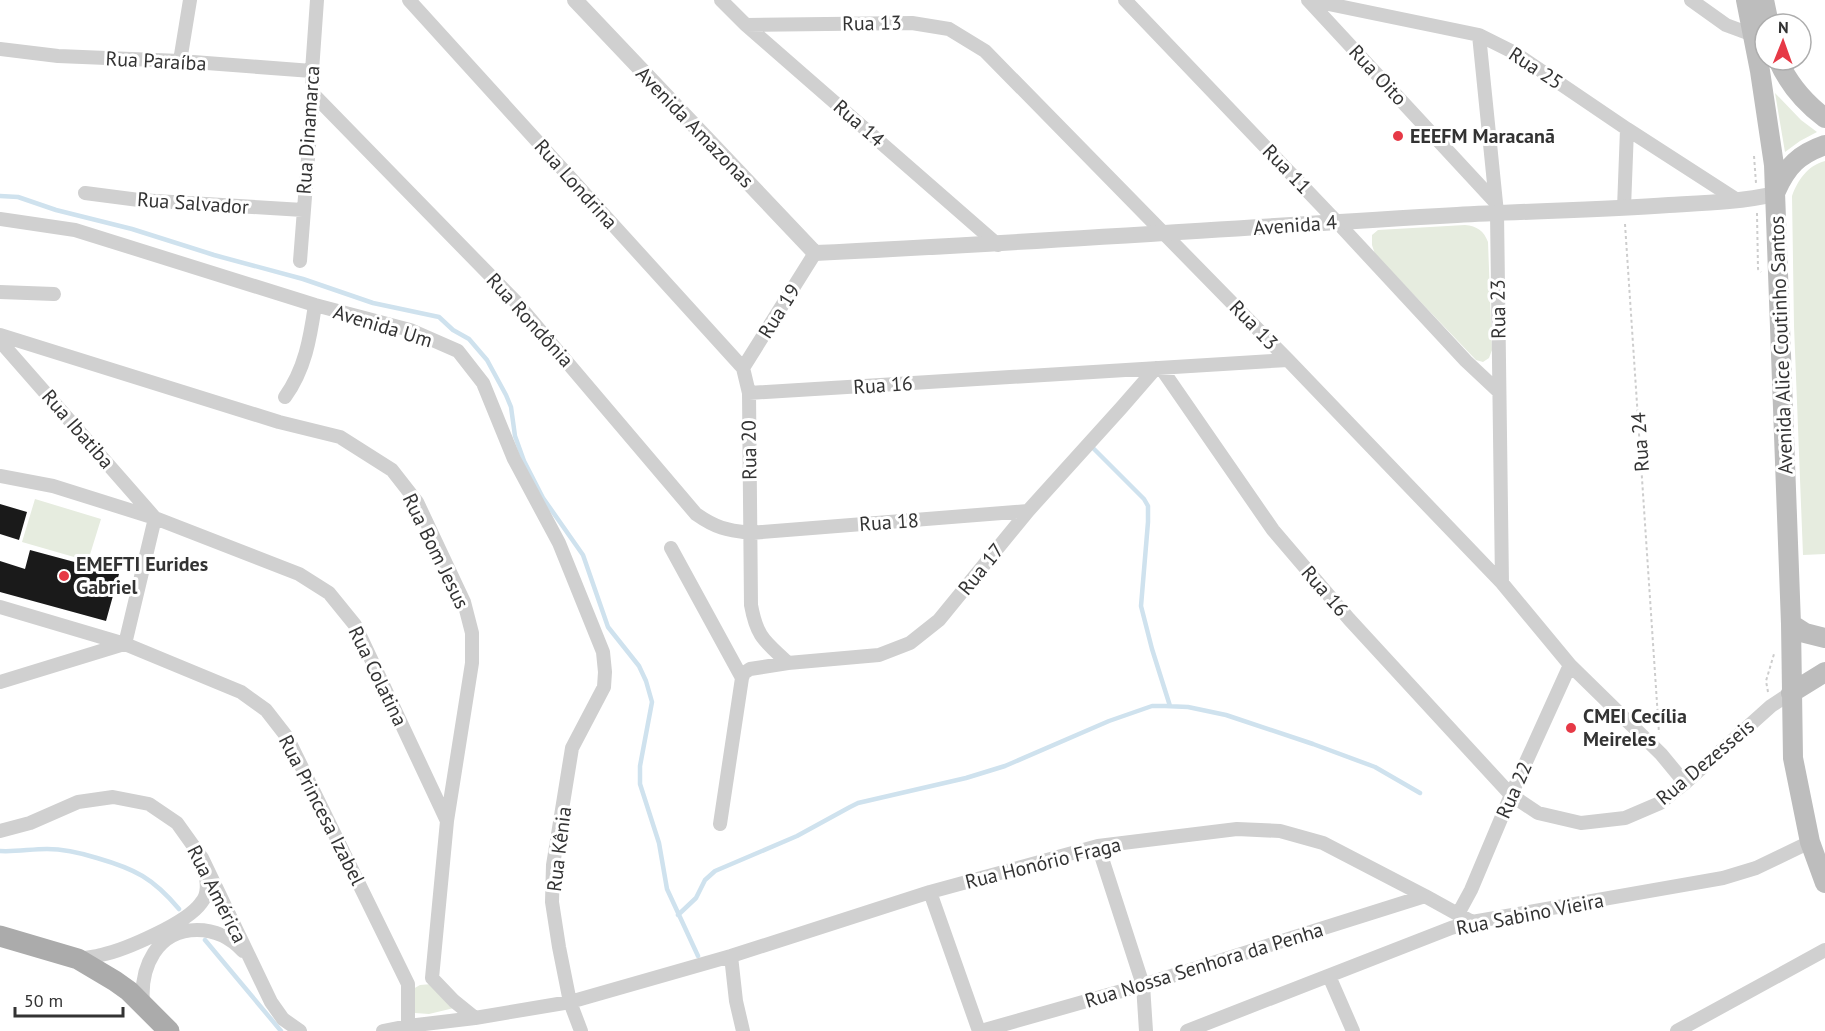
<svg xmlns="http://www.w3.org/2000/svg" width="1825" height="1031" viewBox="0 0 1825 1031" font-family="'PT Sans',sans-serif">
	<style>
		.green { fill: #e6ecdf }
		.lines { fill: none; stroke-linecap: round; stroke-linejoin: round }
		.stream { stroke: #cfe2ee; stroke-width: 4.5 }
		.building { fill: #1a1a1a }
		.path { stroke: #cdcdcd; stroke-width: 2; stroke-dasharray: 3 3; stroke-linecap: butt }
		.minor { stroke: #d0d0d0; stroke-width: 14 }
		.tertiary { stroke: #d0d0d0; stroke-width: 16 }
		.secondary { stroke: #bdbdbd; stroke-width: 20 }
		.primary { stroke: #ababab; stroke-width: 21 }
		.poi-dot { fill: #e63946; stroke: #fff; stroke-width: 2 }
		.labels { text-anchor: middle; dominant-baseline: central; stroke-width: 6; stroke-linejoin: round; paint-order: stroke }
		.street-label { font-size: 20px; fill: #333; stroke: #fff }
		.poi-label { font-size: 20px; font-weight: bold; fill: #333; stroke: #fff; text-anchor: start }
	</style>
	<rect width="100%" height="100%" fill="#fff"/>
	<path class="green" d="M 1775,93 L 1801,120 L 1817,132 L 1800,141 L 1785,152 Z
		M 1825,161 L 1825,554 L 1803,555 L 1794,326 L 1792,196 C 1798,180 1807,166 1825,161 Z
		M 1465,225 C 1477,226 1484,231 1488,242 L 1492,350 L 1489,358 L 1483,362 L 1476,360 L 1375,254 L 1372,245 L 1372,235 L 1378,230 Z
		M 35,499 L 101,519 L 88,561 L 22,542 Z
		M 432,984 L 454,1008 L 429,1014 L 415,1013 L 412,1007 L 413,989 L 420,985 Z"/>
	<g class="lines">
		<path class="stream" d="M 0,196 L 18,197 L 56,210 L 132,229 L 214,255 L 303,279 L 373,303 L 439,317 L 453,330 L 469,339 L 487,360 L 506,395 L 511,407 L 515,436 L 524,461 L 543,498 L 583,555 L 608,627 L 639,666 L 646,681 L 652,702 L 640,766 L 640,784 L 659,843 L 667,889 L 698,956
			M 1094,449 L 1144,499 L 1148,506 L 1148,522 L 1141,606 L 1152,649 L 1170,706
			M 0,851 C 16,852 31,849 47,849 C 64,849 81,853 97,858 C 135,869 153,878 179,909
			M 678,915 L 696,898 L 705,880 L 715,871 L 797,836 L 850,807 L 858,803 L 966,778 L 1005,766 L 1109,721 L 1152,706 L 1165,706 L 1188,707 L 1226,715 L 1313,744 L 1375,767 L 1420,793
			M 205,940 L 281,1031"/>
	</g>
	<path class="building" d="M 0,504 L 27,512 L 19,540 L 0,534 Z
		M 30,550 L 119,574 L 106,621 L 0,592 L 0,561 L 25,569 Z"/>
	<g class="lines">
		<path class="path" d="M 1754,156 L 1756,183
			M 1757,213 L 1758,269 L 1761,272
			M 1625,224 L 1659,733
			M 1768,692 L 1766,681 L 1774,654"/>
		<path class="minor" d="M 409,0 L 743,368 L 749,393 L 751,605 C 757,638 765,641 788,663
			M 721,0 L 746,25 L 998,245
			M 1125,0 L 1337,222 L 1466,361 L 1498,391
			M 1308,0 L 1496,203
			M 1309,0 L 1479,35 L 1515,53 L 1627,129 L 1737,200
			M 1691,0 L 1726,25 L 1753,35
			M 746,25 L 912,23 L 949,29 L 985,51 L 1288,360 L 1502,583 L 1570,665 L 1661,754 L 1685,783
			M 1479,35 L 1497,213 L 1502,583
			M 0,49 L 58,56 L 180,61 L 312,71
			M 180,61 L 190,0
			M 313,94 L 516,302 L 696,514 C 716,528 726,530 750,533 L 1028,511
			M 85,193 L 139,200 L 303,210
			M 1624,208 L 1627,129
			M 0,219 L 75,230 L 315,305 L 410,330 L 458,351 L 483,383 L 514,459 L 559,543 L 603,652 L 605,672 L 604,687 L 572,748 L 553,865 L 552,902 L 559,947 L 570,1002 L 581,1031
			M 300,261 L 313,94 L 312,71 L 317,0
			M 0,292 L 54,294
			M 0,335 L 279,422 L 340,437 L 392,470 L 417,502 L 464,602 L 472,633 L 472,663 L 447,821 L 432,978
			M 0,341 L 155,518
			M 743,368 L 815,253
			M 1161,368 L 1273,530 L 1349,619 L 1511,795 L 1538,813 L 1581,823 L 1625,818 L 1660,803 L 1685,783 L 1771,706 L 1791,693
			M 749,393 L 1288,360
			M 285,397 C 305,369 310,339 315,305
			M 0,476 L 53,486 L 155,518 L 299,574 L 329,593 L 355,625 L 447,821
			M 671,548 L 742,678
			M 0,607 L 125,644 L 241,692 L 266,710 L 287,737 L 408,984 L 408,1026
			M 125,644 L 155,518
			M 0,682 L 124,644
			M 720,824 L 742,678 L 744,673 L 750,669 L 788,663 L 879,655 L 910,643 L 939,620 L 1028,511 L 1122,407 L 1156,368
			M 0,831 L 30,823 L 78,802 L 113,797 L 149,804 L 177,823 L 202,858 L 271,1002 L 283,1019 L 300,1031
			M 1098,846 L 1143,985 L 1146,1031
			M 930,892 L 979,1031
			M 1458,914 L 1471,890 L 1511,795 L 1570,665
			M 731,956 L 736,1001 L 743,1031
			M 78,959 C 86,958 94,957 101,955 C 125,950 187,923 201,903 C 209,894 207,882 205,871
			M 1329,976 L 1353,1031
			M 432,978 L 454,1001 L 475,1018
			M 143,1003 C 140,967 157,930 197,930 C 215,930 231,938 243,951
			M 383,1031 L 408,1026 L 475,1018 L 570,1002 L 731,956 L 930,892 L 1098,846 L 1237,829 L 1280,831 L 1323,843 L 1425,896 L 1472,922
			M 981,1031 L 1143,985 L 1425,896
			M 1187,1031 L 1451,928 L 1472,922 L 1723,878 L 1756,868 L 1810,842
			M 1677,1031 L 1825,950"/>
		<path class="tertiary" d="M 575,0 L 815,253 C 1029,243 1243,227 1457,215 C 1528,211 1598,210 1669,205 C 1704,203 1740,202 1775,194"/>
		<path class="secondary" d="M 1746,0 L 1760,71 L 1774,165 L 1791,624 L 1793,758 L 1810,842 L 1825,883
			M 1764,0 L 1769,24
			M 1778,60 C 1788,83 1805,103 1825,118
			M 1776,191 C 1787,166 1799,154 1825,145
			M 1791,624 L 1805,633 L 1825,638
			M 1791,693 L 1825,672"/>
		<path class="primary" d="M 0,936 L 78,959 L 115,981 L 129,991 L 169,1031"/>
	</g>
	<g class="poi-dot">
		<circle cx="1398" cy="136" r="6"/>
		<circle cx="64" cy="576" r="6"/>
		<circle cx="1571" cy="728" r="6"/>
	</g>
	<g class="labels">
		<g class="street-label">
			<text transform="translate(872 23) rotate(-1)">Rua 13</text>
			<text transform="translate(156 61) rotate(3)">Rua Paraíba</text>
			<text transform="translate(1536 68) rotate(33)">Rua 25</text>
			<text transform="translate(1378 75) rotate(47)">Rua Oito</text>
			<text transform="translate(859 123) rotate(41)">Rua 14</text>
			<text transform="translate(695 127) rotate(46)">Avenida Amazonas</text>
			<text transform="translate(308 130) rotate(-86)">Rua Dinamarca</text>
			<text transform="translate(1287 169) rotate(46)">Rua 11</text>
			<text transform="translate(576 184) rotate(48)">Rua Londrina</text>
			<text transform="translate(193 203) rotate(4)">Rua Salvador</text>
			<text transform="translate(1295 225) rotate(-4)">Avenida 4</text>
			<text transform="translate(1498 309) rotate(-91)">Rua 23</text>
			<text transform="translate(779 311) rotate(-58)">Rua 19</text>
			<text transform="translate(530 320) rotate(48)">Rua Rondônia</text>
			<text transform="translate(1254 325) rotate(46)">Rua 13</text>
			<text transform="translate(383 326) rotate(17)">Avenida Um</text>
			<text transform="translate(1781 345) rotate(-92)">Avenida Alice Coutinho Santos</text>
			<text transform="translate(883 385) rotate(-4)">Rua 16</text>
			<text transform="translate(78 429) rotate(49)">Rua Ibatiba</text>
			<text transform="translate(1640 442) rotate(-94)">Rua 24</text>
			<text transform="translate(749 450) rotate(-91)">Rua 20</text>
			<text transform="translate(889 522) rotate(-4)">Rua 18</text>
			<text transform="translate(436 551) rotate(64)">Rua Bom Jesus</text>
			<text transform="translate(981 569) rotate(-51)">Rua 17</text>
			<text transform="translate(1325 591) rotate(49)">Rua 16</text>
			<text transform="translate(378 676) rotate(64)">Rua Colatina</text>
			<text transform="translate(1705 762) rotate(-40)">Rua Dezesseis</text>
			<text transform="translate(1514 790) rotate(-66)">Rua 22</text>
			<text transform="translate(322 810) rotate(63)">Rua Princesa Izabel</text>
			<text transform="translate(559 849) rotate(-83)">Rua Kênia</text>
			<text transform="translate(1043 863) rotate(-14)">Rua Honório Fraga</text>
			<text transform="translate(217 894) rotate(63)">Rua América</text>
			<text transform="translate(1530 914) rotate(-11)">Rua Sabino Vieira</text>
			<text transform="translate(1204 965) rotate(-17)">Rua Nossa Senhora da Penha</text>
		</g>
		<g class="poi-label">
			<text x="1410" y="136">EEEFM Maracanã</text>
			<text x="76" y="564">EMEFTI Eurides<tspan x="76" dy="23">Gabriel</tspan></text>
			<text x="1583" y="716">CMEI Cecília<tspan x="1583" dy="23">Meireles</tspan></text>
		</g>
	</g>
	<g transform="translate(1783 42) rotate(1)"><circle r="28" fill="#ffffff" stroke="#adadad" stroke-width="1.5"/>
	<path d="M0-4.5L10 22L0 15L-10 22Z" fill="#e63946"/>
	<text y="-9" font-size="16" font-weight="bold" text-anchor="middle" fill="#333333">N</text>
	</g>
	<path d="M15 1007v9h108v-9" fill="none" stroke="#333333" stroke-width="3"/>
	<text x="24" y="1007" font-size="18" fill="#333333" stroke="#ffffff" stroke-width="4.5" paint-order="stroke">50 m</text>
</svg>
